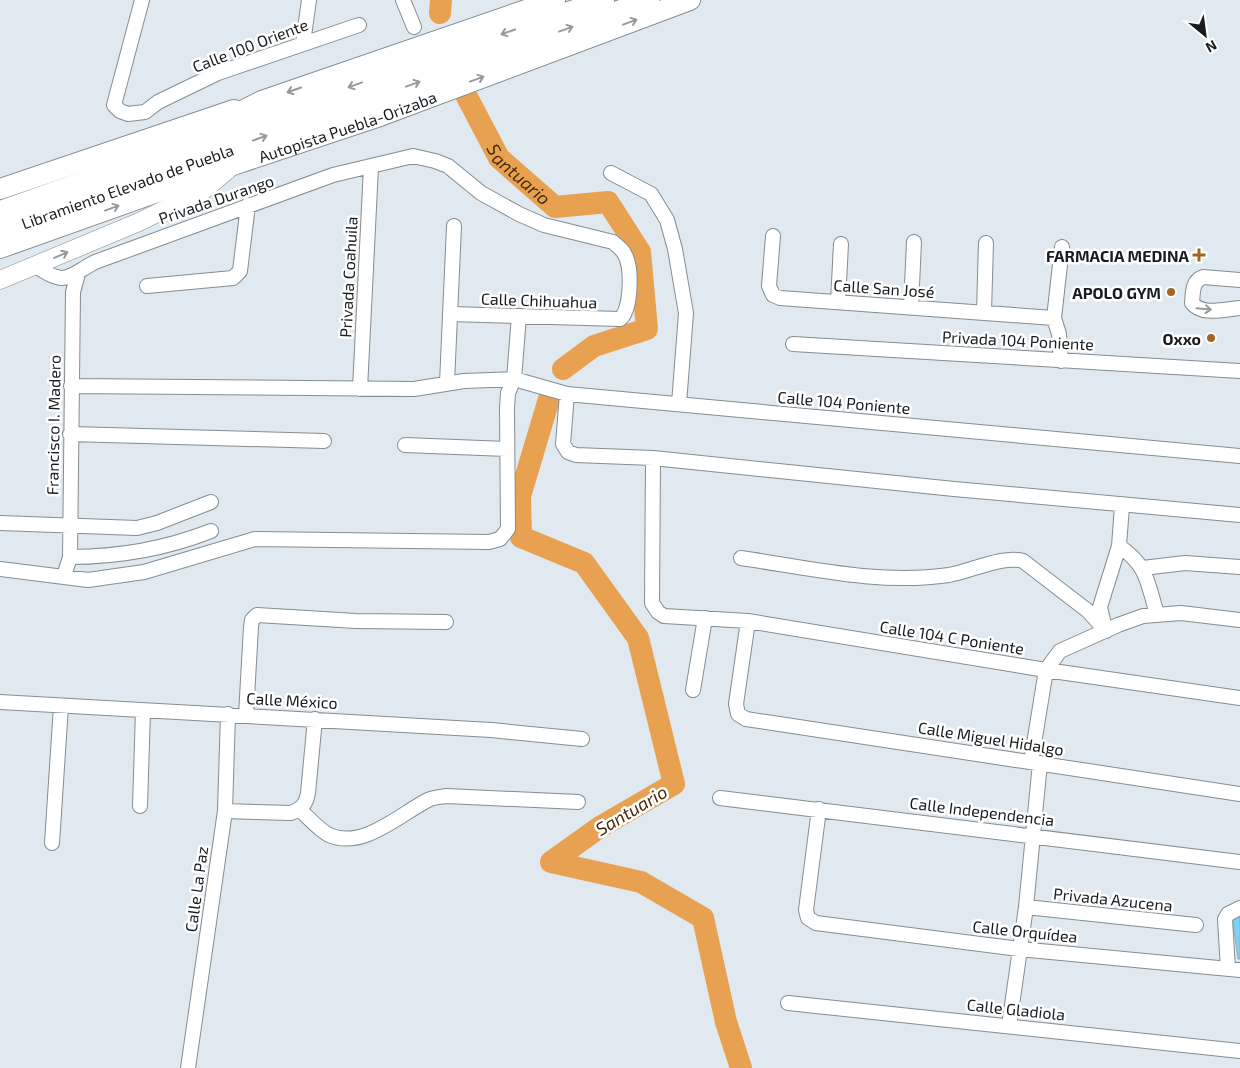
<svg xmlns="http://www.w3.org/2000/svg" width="1240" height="1068" viewBox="0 0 1240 1068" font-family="'Exo 2',sans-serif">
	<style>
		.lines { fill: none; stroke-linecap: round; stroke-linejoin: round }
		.river { stroke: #e8a150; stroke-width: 22 }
		.building { fill: #79d2fb; stroke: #a1aaaf }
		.minor-casing { stroke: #848d92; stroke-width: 16 }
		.major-casing { stroke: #848d92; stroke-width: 19 }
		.highway-casing { stroke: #848d92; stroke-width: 22 }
		.minor { stroke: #fff; stroke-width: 14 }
		.major { stroke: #fff; stroke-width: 18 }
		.highway { stroke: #fff; stroke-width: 20 }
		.oneway { stroke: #97999a }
		.poi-dot { fill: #a06824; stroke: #fff; stroke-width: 2 }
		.labels { text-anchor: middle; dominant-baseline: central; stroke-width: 5; stroke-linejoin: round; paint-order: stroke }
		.street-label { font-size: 16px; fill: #181c1e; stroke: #fff }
		.poi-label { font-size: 16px; font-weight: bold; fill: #181c1e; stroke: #fff; text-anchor: end }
		.water-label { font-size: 18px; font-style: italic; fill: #482b08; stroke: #fff }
	</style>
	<rect width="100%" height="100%" fill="#dfe9ef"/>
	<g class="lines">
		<g class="river">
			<path d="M 440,13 L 441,0"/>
			<path id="s1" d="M 467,97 L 499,158 L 555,207 L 608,202 L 640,252 L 647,329 L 594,346 L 563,369"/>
			<path d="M 549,399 L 520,496 L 521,537 L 584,563 L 638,638 L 674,784 L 600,827 L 551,862 L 641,882 L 703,918 L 726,1022 L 741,1068"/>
		</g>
	</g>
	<path class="building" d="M 1240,914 L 1240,959 L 1238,959 L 1232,915 Z"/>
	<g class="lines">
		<defs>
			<path id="minor" d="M 142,0 L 114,105 L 120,111 L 128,114 L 145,112 L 158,102 L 218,73 L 359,25
				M 403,0 L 414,27
				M 303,43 L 309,0
				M 611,173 L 651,194 L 667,220 L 675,249 L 686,313 L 679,404
				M 773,236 L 769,286 L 773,295 L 780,298 L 1054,318
				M 36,266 C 66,287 67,277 95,262 L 333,175 L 413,156 L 435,161 L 448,166 L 481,193 L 519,214 L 544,225 L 613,242 C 619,247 624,251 626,257 C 632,271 631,311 620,319 L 450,314
				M 1240,280 L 1203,277 C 1192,281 1193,292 1192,303 C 1202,316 1225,309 1240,308
				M 147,286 L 233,278 L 240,271 L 248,205
				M 838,302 L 841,244
				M 911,307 L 914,242
				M 984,312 L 986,243
				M 793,344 L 1240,371
				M 1061,361 L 1059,334 L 1054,318 L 1062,247
				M 447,383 L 454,226
				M 71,386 L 414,389 L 464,381 L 514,379 L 567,394 L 1240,456
				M 360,389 L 371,167
				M 567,394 L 563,444 L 568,452 L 576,455 L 653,458 L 954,489 L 1240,515
				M 70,434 L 324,441
				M 405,445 L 507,449
				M 653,458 L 652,603 L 658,612 L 664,616 L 748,621 L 1046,670 L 1240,698
				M 0,523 L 137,528 L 157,523 L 211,502
				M 1119,546 C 1148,566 1147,582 1157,614
				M 70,557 C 118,557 165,549 211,531
				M 741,558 C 809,568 880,585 949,575 C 971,571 1004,555 1023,561 L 1088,611 L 1106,631
				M 1143,568 L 1185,563 L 1240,567
				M 0,569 L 88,580 L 144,572 L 255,539 L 489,542 L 500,539 L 508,529 L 507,408 L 508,393 L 514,379 L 519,316
				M 64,576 L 70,557 L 73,292 L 78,274
				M 748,621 L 736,704 L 738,714 L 746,719 L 1240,794
				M 1105,629 L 1100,607 L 1119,546 L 1122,506
				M 693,690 L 705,618
				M 0,702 L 491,730 L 582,739
				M 246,715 L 251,627 L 252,620 L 257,615 L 356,621 L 446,622
				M 1031,762 L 1046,670 L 1060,651 L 1118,625 L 1143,616 L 1181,613 L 1240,620
				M 720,798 L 1240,862
				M 140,806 L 143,711
				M 819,809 L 806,910 L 808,918 L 816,923 L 1019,949 L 1240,970
				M 300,810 C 308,817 319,830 329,835 C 363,850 400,814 428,800 C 434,797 441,797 447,796 L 578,802
				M 225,811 L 291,813 C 302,809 306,804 308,793 L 315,719
				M 52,843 L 61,706
				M 1026,907 L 1196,925
				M 1228,969 L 1225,919 L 1228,914 L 1240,908
				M 788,1003 L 1240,1051
				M 1009,1026 L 1026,907 L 1040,763
				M 188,1068 L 225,811 L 228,714"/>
			<path id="major" d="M 0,280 L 139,222 L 204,190 L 230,168"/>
			<g id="highway">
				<path d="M 224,120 L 262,101 L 555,0"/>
				<path d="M 0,189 L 234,110"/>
				<path d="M 0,211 L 421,62 L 604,0"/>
				<path id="s2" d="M 0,231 L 649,0"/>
				<path id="s3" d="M 0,248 L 233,165 L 380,116 L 690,0"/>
			</g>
		</defs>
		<use href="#minor" class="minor-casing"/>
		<use href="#major" class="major-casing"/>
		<use href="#highway" class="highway-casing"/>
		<use href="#minor" class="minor"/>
		<use href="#major" class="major"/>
		<use href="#highway" class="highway"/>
	</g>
	<defs><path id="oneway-shaft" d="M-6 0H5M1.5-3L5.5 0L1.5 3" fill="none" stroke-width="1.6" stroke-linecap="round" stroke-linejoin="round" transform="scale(1.25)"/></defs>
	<g class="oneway">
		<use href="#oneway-shaft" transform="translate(630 22) rotate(-20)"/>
		<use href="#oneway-shaft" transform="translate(566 29) rotate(-20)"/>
		<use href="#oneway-shaft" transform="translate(508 32) rotate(161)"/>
		<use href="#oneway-shaft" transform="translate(477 79) rotate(-20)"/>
		<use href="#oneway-shaft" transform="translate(413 84) rotate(-20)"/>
		<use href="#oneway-shaft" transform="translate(355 85) rotate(160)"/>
		<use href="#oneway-shaft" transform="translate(294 90) rotate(161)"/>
		<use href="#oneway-shaft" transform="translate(260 138) rotate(-20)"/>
		<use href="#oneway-shaft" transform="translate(112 208) rotate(-20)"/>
		<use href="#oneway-shaft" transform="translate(61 255) rotate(-23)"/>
		<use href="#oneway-shaft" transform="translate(1204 309) rotate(5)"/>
	</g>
	<g class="poi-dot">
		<path d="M1196.5 247.5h5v5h5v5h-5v5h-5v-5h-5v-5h5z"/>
		<circle cx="1171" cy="292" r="5"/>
		<circle cx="1211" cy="338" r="5"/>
	</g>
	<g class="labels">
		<g class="street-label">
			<text transform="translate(250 45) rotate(-21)">Calle 100 Oriente</text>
			<text stroke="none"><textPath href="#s3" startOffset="368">Autopista Puebla-Orizaba</textPath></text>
			<text stroke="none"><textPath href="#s2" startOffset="135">Libramiento Elevado de Puebla</textPath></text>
			<text transform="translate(216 199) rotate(-19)">Privada Durango</text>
			<text transform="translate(348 277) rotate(-87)">Privada Coahuila</text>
			<text transform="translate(884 288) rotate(4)">Calle San José</text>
			<text transform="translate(539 300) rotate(2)">Calle Chihuahua</text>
			<text transform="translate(1018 340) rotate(3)">Privada 104 Poniente</text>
			<text transform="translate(844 402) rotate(5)">Calle 104 Poniente</text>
			<text transform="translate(53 425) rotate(-89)">Francisco I. Madero</text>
			<text transform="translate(952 637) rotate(9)">Calle 104 C Poniente</text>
			<text transform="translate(292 700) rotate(3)">Calle México</text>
			<text transform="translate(991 738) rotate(9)">Calle Miguel Hidalgo</text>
			<text transform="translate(982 811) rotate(7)">Calle Independencia</text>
			<text transform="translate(196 889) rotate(-82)">Calle La Paz</text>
			<text transform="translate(1113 899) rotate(6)">Privada Azucena</text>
			<text transform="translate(1025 931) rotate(6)">Calle Orquídea</text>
			<text transform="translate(1016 1009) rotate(6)">Calle Gladiola</text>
		</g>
		<g class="poi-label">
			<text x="1189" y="255">FARMACIA MEDINA</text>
			<text x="1161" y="292">APOLO GYM</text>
			<text x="1201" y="338">Oxxo</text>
		</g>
		<g class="water-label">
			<text stroke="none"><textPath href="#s1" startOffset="94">Santuario</textPath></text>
			<text transform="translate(631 810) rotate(-31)">Santuario</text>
		</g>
	</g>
	<g transform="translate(1205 35) rotate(151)" stroke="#ffffff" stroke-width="4" paint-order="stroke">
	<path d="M0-4L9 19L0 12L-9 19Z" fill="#181c1e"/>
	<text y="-8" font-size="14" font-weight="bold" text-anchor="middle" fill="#181c1e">N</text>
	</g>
</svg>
